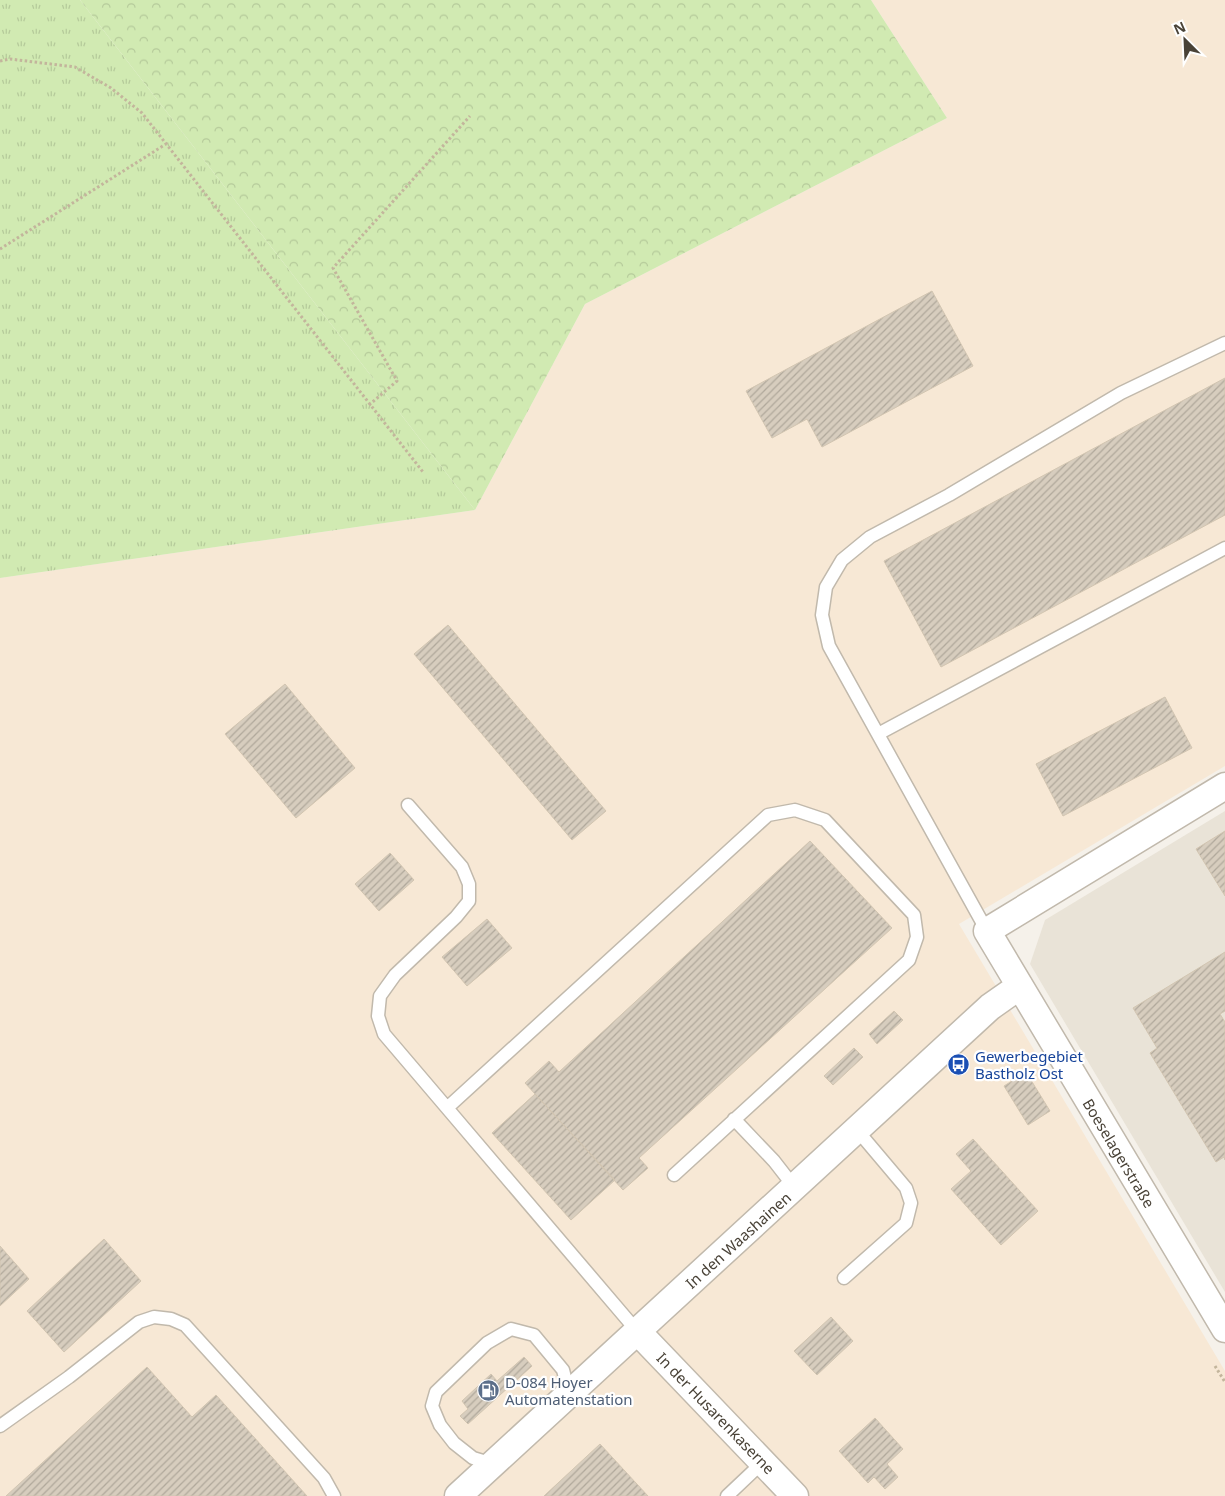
<svg xmlns="http://www.w3.org/2000/svg" width="1225" height="1496" viewBox="0 0 1225 1496" font-family="'Noto Sans',sans-serif">
	<style>
		.residential { fill: #e9e3d7 }
		.commercial { fill: #f7e8d5 }
		.grass { fill: url(#grass-tufts) }
		.forest { fill: url(#forest-crowns) }
		.building { fill: url(#building-hatch); stroke: #d2c5b1 }
		.lines { fill: none; stroke-linecap: round; stroke-linejoin: round }
		.lane-casing { stroke: #c1b9ac; stroke-width: 15 }
		.street-casing { stroke: #c1b9ac; stroke-width: 29 }
		.path { stroke: #c3b59c; stroke-width: 3; stroke-dasharray: 2.5 2.5; stroke-linecap: butt }
		.lane { stroke: #fff; stroke-width: 12 }
		.street { stroke: #fff; stroke-width: 26 }
		.labels { text-anchor: middle; dominant-baseline: central; stroke-width: 4.5; stroke-linejoin: round; paint-order: stroke }
		.transit-label { font-size: 15px; fill: #164399; stroke: #fff; text-anchor: start }
		.street-label { font-size: 15px; fill: #494237; stroke: #fff }
		.service-label { font-size: 15px; fill: #4e5e75; stroke: #fff; text-anchor: start }
	</style>
	<defs>
		<pattern id="grass-tufts" width="24" height="20" patternUnits="userSpaceOnUse" patternTransform="scale(1.25)"><rect width="24" height="20" fill="#d1eab2"/><path d="M3 7l-1-3M5 7V3M7 7l1-3M15 17l-1-3M17 17v-4M19 17l1-3" fill="none" stroke="#b5ca9a"/></pattern>
		<pattern id="forest-crowns" width="20" height="18" patternUnits="userSpaceOnUse" patternTransform="scale(1.25)"><rect width="20" height="18" fill="#d1eab2"/><path d="M2 6a3 3 0 1 1 6 0M12 15a3 3 0 1 1 6 0" fill="none" stroke="#b5ca9a"/></pattern>
		<pattern id="building-hatch" width="6" height="6" patternUnits="userSpaceOnUse" patternTransform="scale(1.25)"><rect width="6" height="6" fill="#d7cdbe"/><path d="M-1 1l2-2M0 6l6-6M5 7l2-2" fill="none" stroke="#b0a89b"/></pattern>
	</defs>
	<rect width="100%" height="100%" fill="#f5f1ea"/>
	<path class="residential" d="M 1225,811 L 1225,1292 L 1030,964 L 1045,920 Z"/>
	<path class="commercial" d="M 871,0 L 1225,0 L 1225,766 L 959,924 L 1225,1371 L 1225,1496 L 0,1496 L 0,578 L 475,510 L 585,304 L 947,118 Z"/>
	<path class="grass" d="M 0,0 L 80,0 L 475,510 L 0,578 Z"/>
	<path class="forest" d="M 80,0 L 871,0 L 947,118 L 585,304 L 475,510 Z"/>
	<path class="building" d="M 932,291 L 973,366 L 822,447 L 807,419 L 772,438 L 746,391 Z
		M 1225,378 L 1225,515 L 941,667 L 884,561 Z
		M 448,625 L 606,811 L 572,840 L 414,654 Z
		M 285,684 L 355,768 L 296,818 L 225,734 Z
		M 1165,697 L 1192,748 L 1063,816 L 1036,764 Z
		M 1225,831 L 1225,896 L 1196,849 Z
		M 810,841 L 892,928 L 639,1158 L 648,1168 L 623,1190 L 525,1083 L 549,1061 L 559,1072 Z
		M 390,853 L 414,880 L 379,911 L 355,884 Z
		M 487,919 L 512,948 L 467,986 L 442,957 Z
		M 1225,952 L 1225,1011 L 1220,1014 L 1225,1022 L 1225,1160 L 1224,1157 L 1216,1162 L 1150,1053 L 1157,1048 L 1133,1008 Z
		M 894,1011 L 903,1020 L 877,1044 L 869,1034 Z
		M 854,1048 L 863,1057 L 833,1085 L 824,1076 Z
		M 1026,1072 L 1050,1111 L 1028,1125 L 1004,1086 Z
		M 535,1094 L 615,1180 L 571,1220 L 492,1133 Z
		M 973,1139 L 1038,1211 L 1001,1245 L 951,1189 L 971,1171 L 956,1154 Z
		M 104,1239 L 141,1281 L 64,1352 L 27,1311 Z
		M 0,1246 L 29,1279 L 0,1306 Z
		M 831,1317 L 853,1341 L 817,1375 L 794,1351 Z
		M 524,1357 L 532,1366 L 468,1424 L 460,1416 L 468,1409 L 462,1401 L 491,1374 L 497,1381 Z
		M 147,1367 L 192,1417 L 216,1395 L 307,1496 L 6,1496 Z
		M 875,1418 L 903,1449 L 887,1464 L 898,1477 L 885,1489 L 874,1477 L 868,1483 L 839,1451 Z
		M 600,1444 L 648,1496 L 544,1496 Z"/>
	<g class="lines">
		<defs>
			<path id="lane" d="M 878,734 L 1225,548
				M 408,805 L 462,867 L 469,884 L 469,901 L 456,917 L 395,975 L 380,996 L 378,1016 L 384,1034 L 447,1108
				M 987,931 L 829,646 L 822,615 L 826,587 L 842,560 L 870,537 L 949,495 L 1121,393 L 1225,343
				M 734,1119 L 774,1161 L 795,1188
				M 844,1278 L 906,1223 L 911,1203 L 906,1188 L 857,1130
				M 637,1331 L 447,1108 L 768,815 L 795,810 L 825,820 L 914,915 L 917,937 L 909,960 L 674,1175
				M 0,1426 L 69,1377 L 139,1322 L 154,1317 L 171,1319 L 185,1325 L 324,1478 L 334,1496
				M 493,1464 L 473,1458 L 454,1443 L 440,1425 L 432,1406 L 436,1392 L 487,1343 L 511,1329 L 534,1335 L 563,1370 L 569,1393
				M 727,1496 L 763,1462"/>
			<path id="street" d="M 1225,786 L 987,931 L 1225,1329
				M 637,1331 L 795,1496
				M 458,1496 L 990,1007 L 1020,986"/>
		</defs>
		<use href="#lane" class="lane-casing"/>
		<use href="#street" class="street-casing"/>
		<path class="path" d="M 0,61 L 10,59 L 75,67 L 111,88 L 142,113 L 423,472
			M 0,249 L 166,144
			M 369,405 L 397,381 L 333,268 L 470,116
			M 1215,1366 L 1225,1382"/>
		<use href="#lane" class="lane"/>
		<use href="#street" class="street"/>
	</g>
	<defs>
		<symbol id="bus-disc" viewBox="-11 -11 22 22"><circle r="9.5" fill="#1a4fb4" stroke="#fff"/><path d="M-5-6H5V4H4V6H2V4H-2V6H-4V4H-5ZM-3.5-4V0h7V-4ZM-3.5 1.2v1.5H-2V1.2ZM2 1.2v1.5H3.5V1.2Z" fill="#fff"/></symbol>
		<symbol id="fuel-disc" viewBox="-11 -11 22 22"><circle r="9.5" fill="#5c6f8a" stroke="#fff"/><path d="M-5.5-6h7V0h2V4h1.3V-2.5L3-4.5l.8-.8L6-3V5H2.5V1h-1V6h-7ZM-4.2-4.7v3.2H.2V-4.7Z" fill="#fff"/></symbol>
	</defs>
	<g fill-rule="evenodd">
		<use href="#bus-disc" x="946" y="1052" width="25" height="25"/>
		<use href="#fuel-disc" x="476" y="1378" width="25" height="25"/>
	</g>
	<g class="labels">
		<g class="transit-label">
			<text x="975" y="1056">Gewerbegebiet<tspan x="975" dy="17">Bastholz Ost</tspan></text>
		</g>
		<g class="street-label">
			<text transform="translate(1119 1153) rotate(59)">Boeselagerstraße</text>
			<text transform="translate(738 1240) rotate(-42)">In den Waashainen</text>
			<text transform="translate(716 1413) rotate(46)">In der Husarenkaserne</text>
		</g>
		<g class="service-label">
			<text x="505" y="1382">D-084 Hoyer<tspan x="505" dy="17">Automatenstation</tspan></text>
		</g>
	</g>
	<g transform="translate(1185 40) rotate(336)" stroke="#ffffff" stroke-width="4" paint-order="stroke">
	<path d="M0-4L9 19L0 12L-9 19Z" fill="#494237"/>
	<text y="-8" font-size="14" font-weight="bold" text-anchor="middle" fill="#494237">N</text>
	</g>
</svg>
